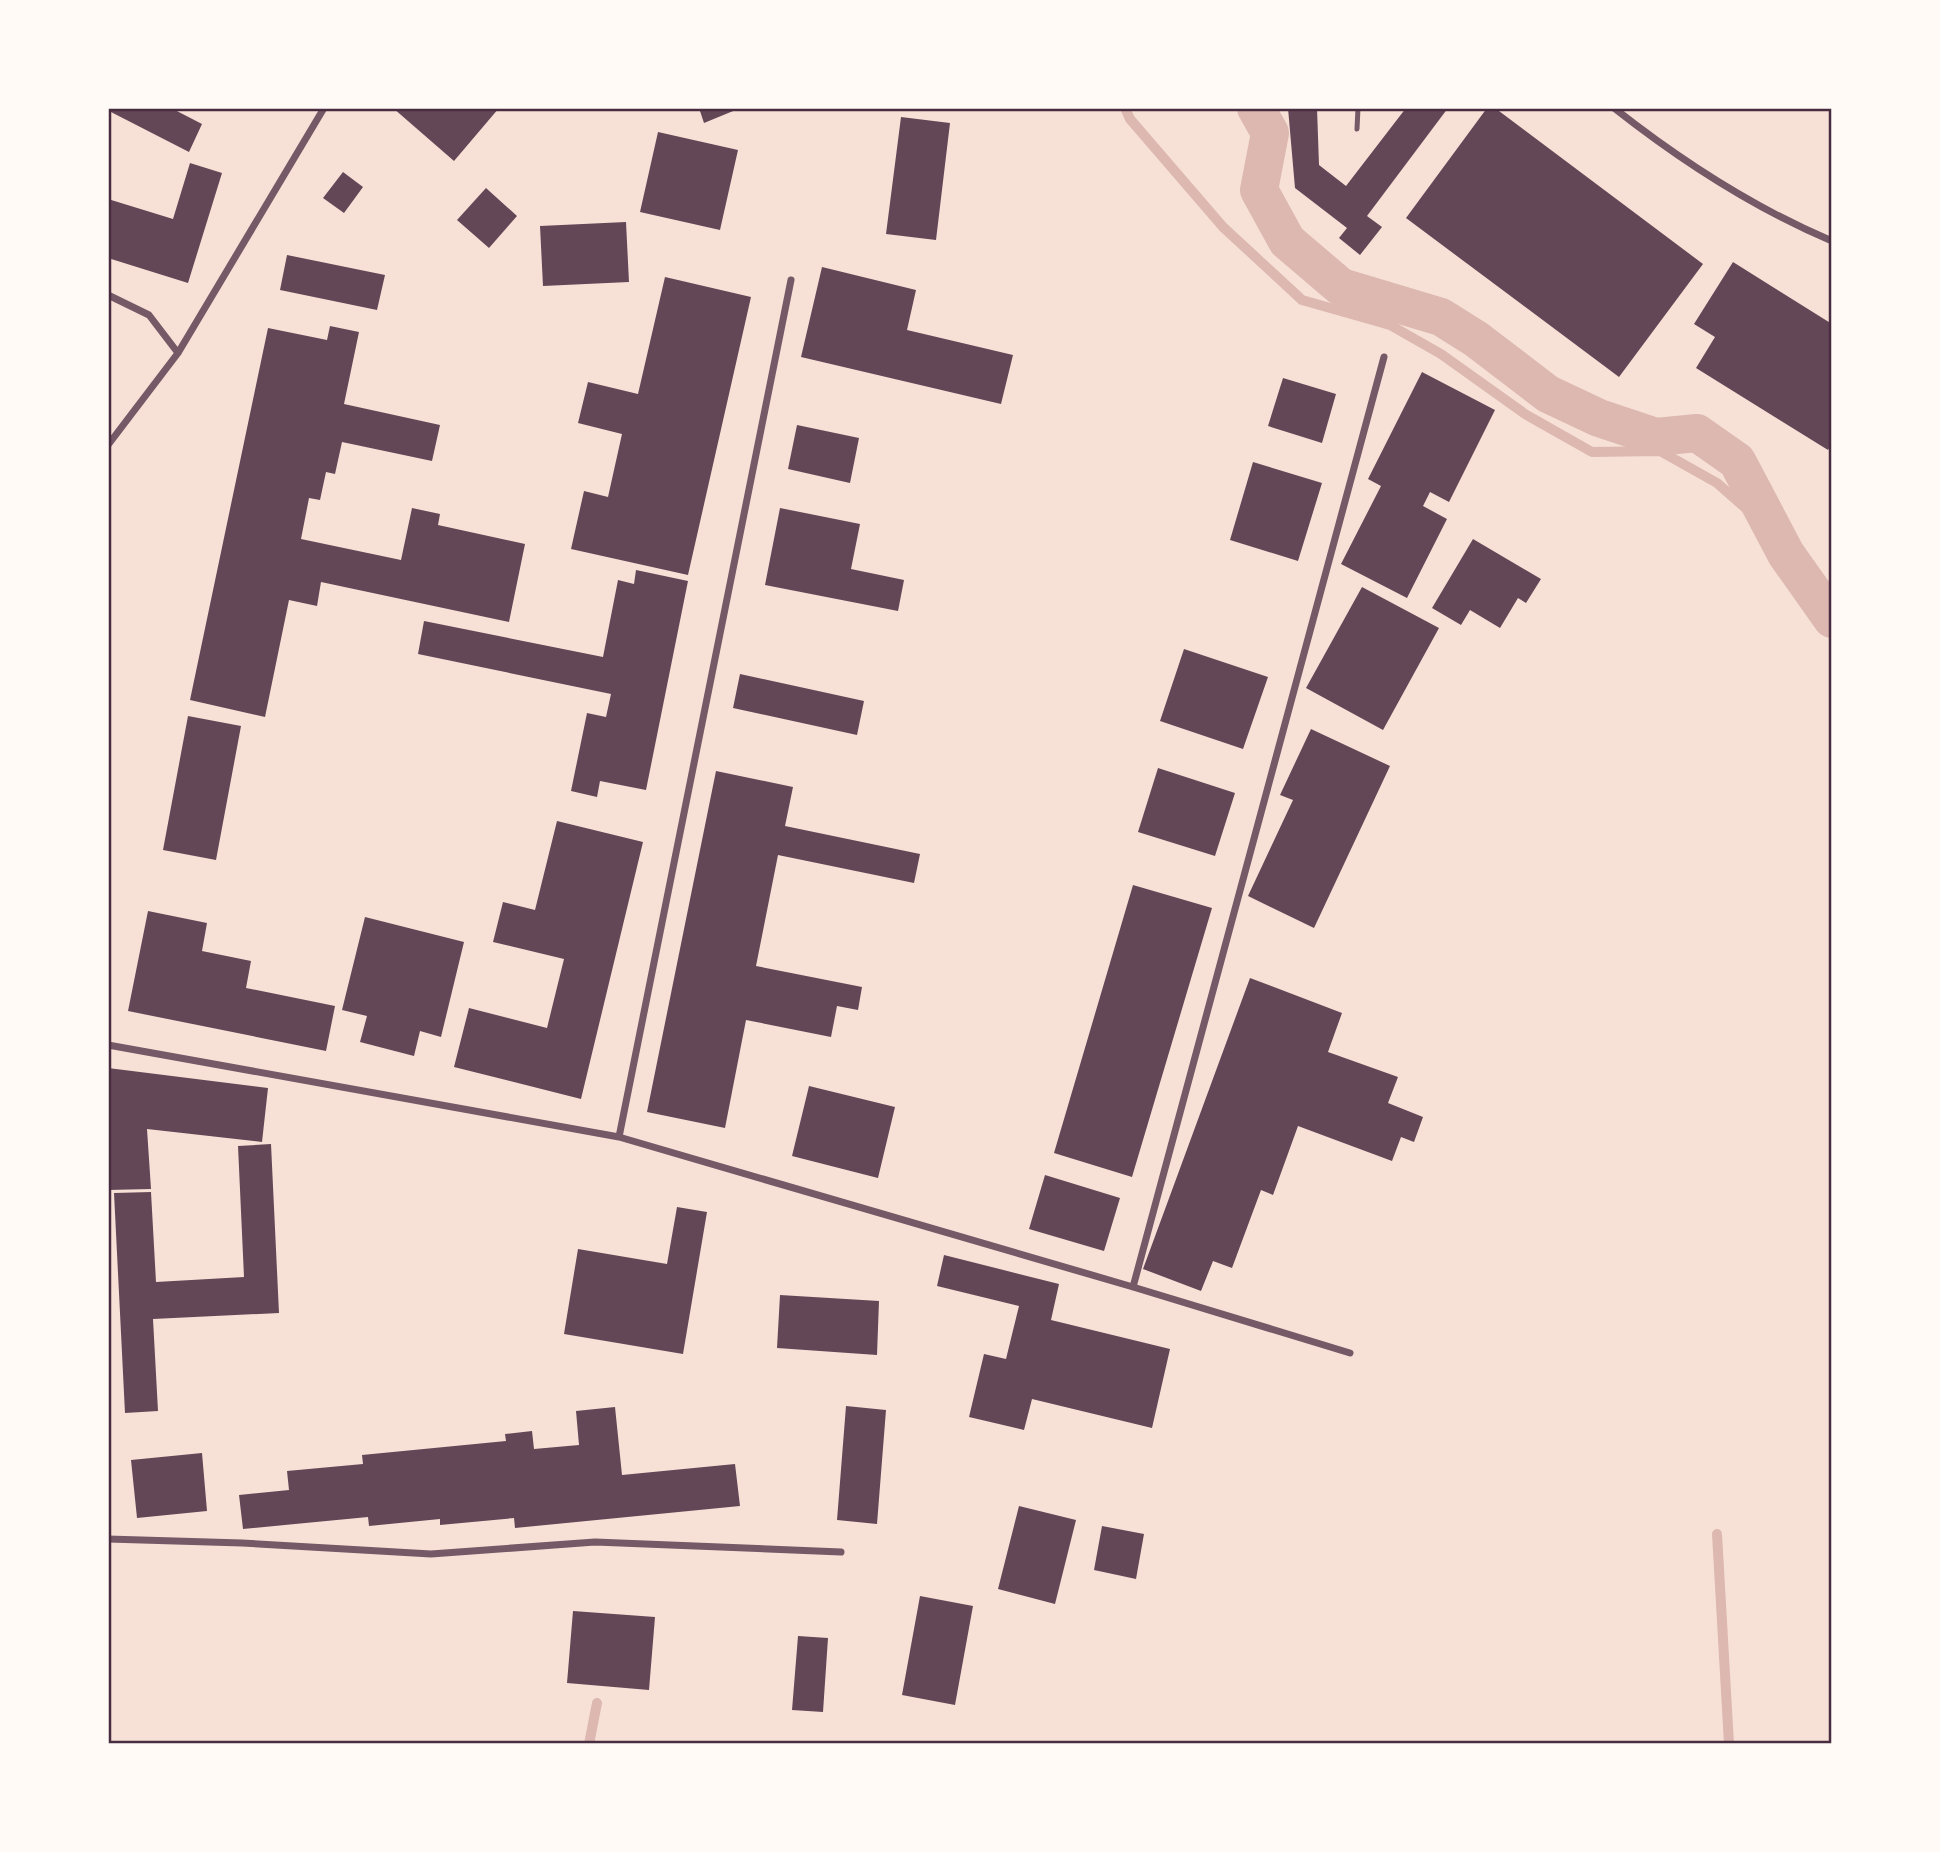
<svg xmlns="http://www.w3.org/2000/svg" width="1940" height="1852" viewBox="0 0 1940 1852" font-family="Georgia,serif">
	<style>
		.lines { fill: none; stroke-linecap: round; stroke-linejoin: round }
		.stream { stroke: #dcb8b0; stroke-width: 10 }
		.canal { stroke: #dcb8b0; stroke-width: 38 }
		.building { fill: #644757 }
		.service { stroke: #755966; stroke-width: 5 }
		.minor { stroke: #755966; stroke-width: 7 }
		.neatline { fill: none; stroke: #4a2c40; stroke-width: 2.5 }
	</style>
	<rect width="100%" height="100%" fill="#f7e1d7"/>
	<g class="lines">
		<path class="stream" d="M 1125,108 L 1130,119 L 1223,227 L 1302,300 L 1390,325 L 1441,354 L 1525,414 L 1592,452 L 1660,451 L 1717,483 L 1750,512 L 1786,554
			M 1717,1534 L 1729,1744
			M 589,1744 L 597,1703"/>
		<path class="canal" d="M 1256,108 L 1270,133 L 1259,190 L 1287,241 L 1341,287 L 1441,317 L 1476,339 L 1548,394 L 1599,418 L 1656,437 L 1697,433 L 1737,461 L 1786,554 L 1832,619"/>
	</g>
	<path class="building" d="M 111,108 L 171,108 L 202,124 L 189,152 L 109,111 Z
		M 393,108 L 499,108 L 454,161 Z
		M 699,108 L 738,108 L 738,109 L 704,123 Z
		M 1288,108 L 1317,108 L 1319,165 L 1346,186 L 1406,108 L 1448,108 L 1367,216 L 1382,227 L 1360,255 L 1339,238 L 1347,228 L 1295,188 Z
		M 1487,108 L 1495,108 L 1703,264 L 1619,377 L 1406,218 Z
		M 901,117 L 950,123 L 936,240 L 886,234 Z
		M 658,132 L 738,150 L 720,230 L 640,212 Z
		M 190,163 L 222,173 L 188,283 L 108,258 L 108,199 L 173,219 Z
		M 343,172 L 363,187 L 344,213 L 323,198 Z
		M 486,188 L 517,216 L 489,248 L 457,220 Z
		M 626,222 L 629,282 L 543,286 L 540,226 Z
		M 287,255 L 385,275 L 377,310 L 280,290 Z
		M 1733,262 L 1832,324 L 1832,443 L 1828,450 L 1696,368 L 1715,337 L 1694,324 Z
		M 822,267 L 916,290 L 907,330 L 1013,355 L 1001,404 L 801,357 Z
		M 665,277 L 751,297 L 688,575 L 571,549 L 584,491 L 608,497 L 622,434 L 578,423 L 588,382 L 638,394 Z
		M 330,326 L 359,332 L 344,404 L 440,425 L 432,461 L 342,442 L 335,474 L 326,472 L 320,500 L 309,498 L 301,539 L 401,560 L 412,508 L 440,514 L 438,525 L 525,544 L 509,622 L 321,582 L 317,606 L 289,600 L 265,717 L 190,700 L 268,328 L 327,340 Z
		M 1422,372 L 1495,410 L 1449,502 L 1430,492 L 1423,506 L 1447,519 L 1407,598 L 1341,564 L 1381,486 L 1368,479 Z
		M 1283,378 L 1336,394 L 1322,443 L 1268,426 Z
		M 797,425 L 859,438 L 850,483 L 788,469 Z
		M 1253,462 L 1322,483 L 1298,561 L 1230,540 Z
		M 780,508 L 860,524 L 851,569 L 904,580 L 898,611 L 765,585 Z
		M 1473,539 L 1541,579 L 1526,603 L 1518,598 L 1500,628 L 1470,610 L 1461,625 L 1432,608 Z
		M 636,570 L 688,581 L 646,790 L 600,781 L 597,797 L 571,791 L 587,713 L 606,717 L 611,694 L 418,654 L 424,621 L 603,657 L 618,580 L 634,584 Z
		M 1362,587 L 1439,628 L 1383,730 L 1306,688 Z
		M 1184,649 L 1268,677 L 1243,749 L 1160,721 Z
		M 740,674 L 864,701 L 857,735 L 733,708 Z
		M 188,716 L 241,726 L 216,860 L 163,850 Z
		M 1311,729 L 1390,766 L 1314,928 L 1248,896 L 1293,800 L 1280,795 Z
		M 1158,768 L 1235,793 L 1215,856 L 1138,832 Z
		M 716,771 L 793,787 L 785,826 L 920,854 L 914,883 L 778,855 L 756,966 L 862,987 L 858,1010 L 837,1006 L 831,1037 L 746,1020 L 725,1128 L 647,1112 Z
		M 557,821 L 643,842 L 581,1099 L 454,1067 L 469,1008 L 547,1028 L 564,959 L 493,942 L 503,902 L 535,910 Z
		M 1133,885 L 1212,908 L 1132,1177 L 1054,1153 Z
		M 148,911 L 207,923 L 202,951 L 251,961 L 246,988 L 335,1006 L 326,1051 L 128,1011 Z
		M 365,917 L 464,942 L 441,1037 L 420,1031 L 414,1056 L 360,1042 L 367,1016 L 342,1010 Z
		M 1250,978 L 1342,1013 L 1328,1052 L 1398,1077 L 1388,1103 L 1423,1117 L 1414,1142 L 1401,1137 L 1392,1161 L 1298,1126 L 1273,1195 L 1261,1190 L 1232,1268 L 1213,1261 L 1201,1291 L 1143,1269 Z
		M 108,1068 L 268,1088 L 262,1142 L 147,1129 L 151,1189 L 108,1190 Z
		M 809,1086 L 895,1107 L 878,1178 L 792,1156 Z
		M 271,1144 L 279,1313 L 153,1319 L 158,1411 L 125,1413 L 114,1193 L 151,1192 L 156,1282 L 244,1277 L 238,1146 Z
		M 1045,1175 L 1120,1198 L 1104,1251 L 1029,1229 Z
		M 677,1207 L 707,1212 L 683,1354 L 564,1334 L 578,1249 L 667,1264 Z
		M 944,1255 L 1059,1284 L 1051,1320 L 1170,1349 L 1152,1428 L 1032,1399 L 1024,1430 L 969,1417 L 984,1354 L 1006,1359 L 1019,1306 L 937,1286 Z
		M 780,1295 L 879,1301 L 877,1355 L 777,1348 Z
		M 846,1406 L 886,1410 L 877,1524 L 837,1520 Z
		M 615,1407 L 622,1475 L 735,1464 L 740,1506 L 515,1528 L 514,1518 L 440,1525 L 440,1519 L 369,1526 L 368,1517 L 243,1529 L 239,1495 L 289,1490 L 287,1471 L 363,1464 L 362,1455 L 506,1441 L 505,1434 L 532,1431 L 534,1449 L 579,1445 L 576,1411 Z
		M 202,1453 L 207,1511 L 137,1518 L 131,1460 Z
		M 1019,1506 L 1076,1520 L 1055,1604 L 998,1589 Z
		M 1102,1526 L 1144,1534 L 1136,1579 L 1094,1570 Z
		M 920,1596 L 973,1606 L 955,1705 L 902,1695 Z
		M 573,1611 L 655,1617 L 649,1690 L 567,1683 Z
		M 798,1636 L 828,1638 L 823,1712 L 792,1710 Z"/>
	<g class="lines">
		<path class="service" d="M 1357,129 L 1358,108"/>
		<path class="minor" d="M 1614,108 C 1680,160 1754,208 1832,241
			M 108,295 L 149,315 L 178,353
			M 108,445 L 178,353 L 324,108
			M 108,1045 L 619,1137 L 1133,1287 L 1350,1353
			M 619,1137 L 791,280
			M 1133,1287 L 1384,357
			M 108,1539 L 242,1543 L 431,1554 L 595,1542 L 841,1552"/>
	</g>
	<rect width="1940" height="1852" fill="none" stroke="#fffaf5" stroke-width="220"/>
	<rect x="110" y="110" width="1720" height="1632" class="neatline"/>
</svg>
